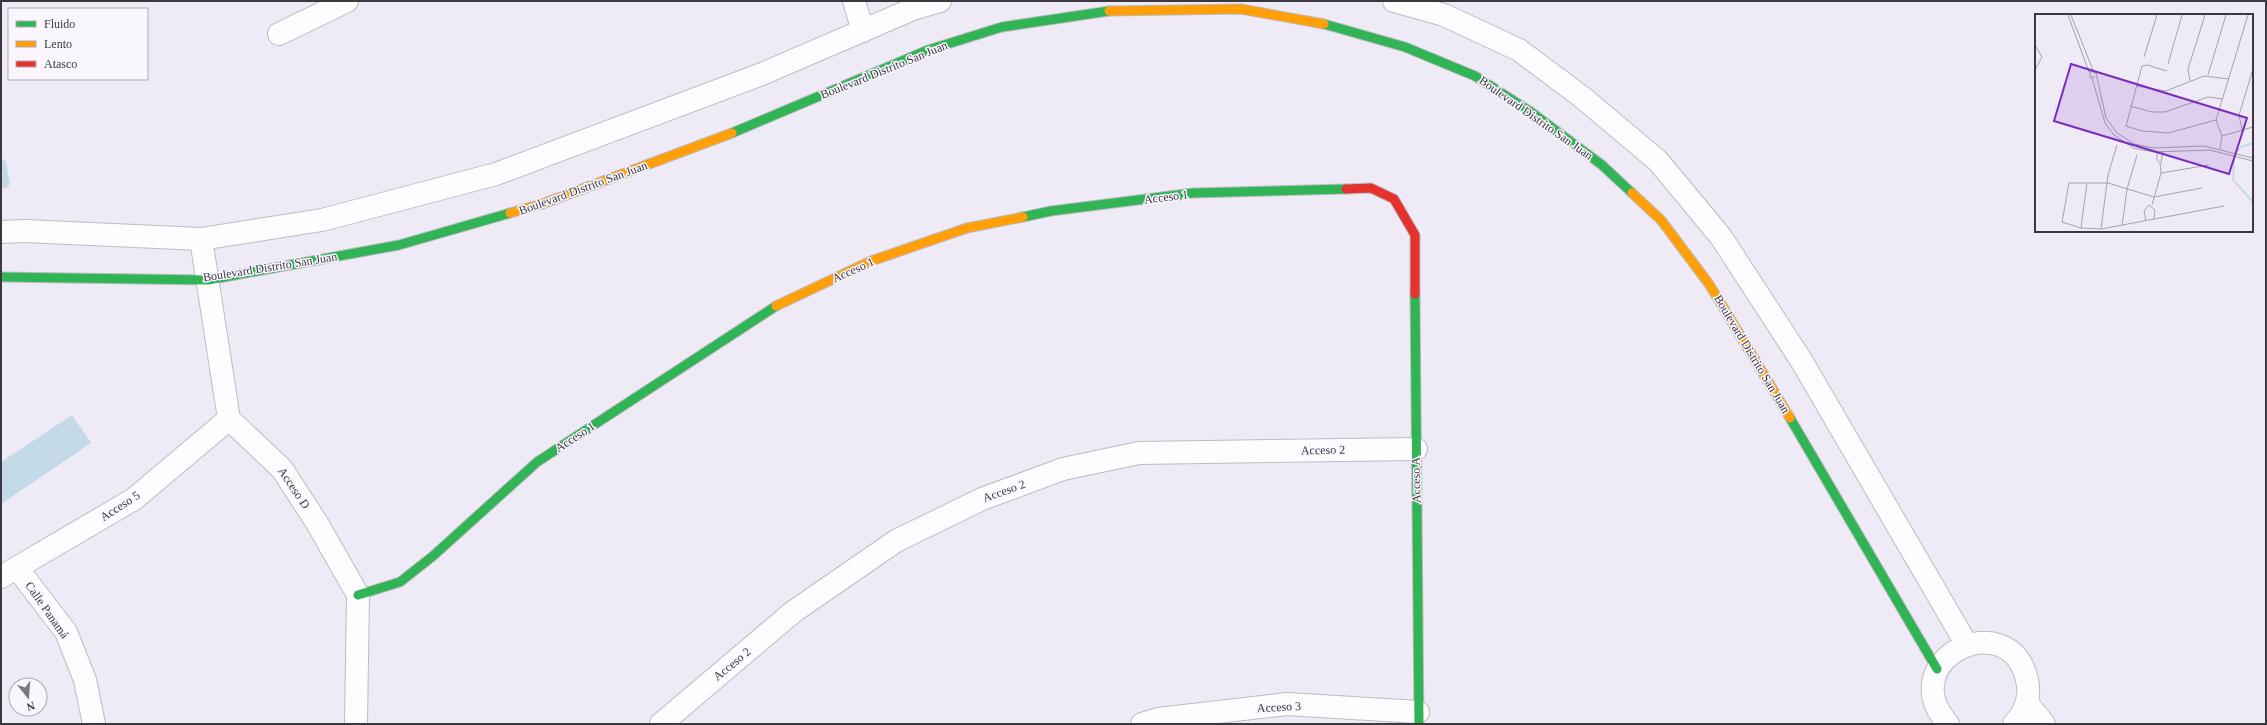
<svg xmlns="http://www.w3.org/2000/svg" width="2267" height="725" viewBox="0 0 2267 725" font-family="'Times New Roman',serif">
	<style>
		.water { fill: #c4dae9 }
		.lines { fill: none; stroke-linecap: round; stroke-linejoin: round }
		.stream { stroke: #c4dae9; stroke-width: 11 }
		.street-casing { stroke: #bebbc3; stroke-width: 24 }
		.fast-casing { stroke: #bebbc3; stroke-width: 11 }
		.slow-casing { stroke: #bebbc3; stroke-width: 11 }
		.jam-casing { stroke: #bebbc3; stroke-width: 11 }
		.street { stroke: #fdfcfe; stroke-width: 22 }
		.fast { stroke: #30b455; stroke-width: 9 }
		.slow { stroke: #ff9f0a; stroke-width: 9 }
		.jam { stroke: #e5322d; stroke-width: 9 }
		.labels { text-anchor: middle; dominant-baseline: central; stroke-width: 3; stroke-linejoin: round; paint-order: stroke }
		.street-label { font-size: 12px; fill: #3b3840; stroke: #f9f6fe }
		.inset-river { fill: none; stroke: #c4dae9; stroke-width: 2 }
		.inset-road { fill: none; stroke: #a7a3ad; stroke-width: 1 }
		.view { fill: #7b2cbf; fill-opacity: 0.15; stroke: #7b2cbf; stroke-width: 2 }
		.inset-edge { fill: none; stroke: #3b3840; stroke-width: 2 }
	</style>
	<rect width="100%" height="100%" fill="#efebf6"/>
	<path class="water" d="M 72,415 L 91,443 L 1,504 L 1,462 Z"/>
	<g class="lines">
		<path class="stream" d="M 1,165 L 4,183"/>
		<defs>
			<path id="street" d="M 854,1 L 863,31
				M 1394,1 L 1444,15 L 1519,50 L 1582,97 L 1658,161 L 1721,237 L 1801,360 L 1967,645
				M 279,34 L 347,1
				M 1,232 L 25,231 L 201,239 L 322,220 L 496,174 L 762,74 L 913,9 L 940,1
				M 201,239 L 229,419 L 282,469 L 317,523 L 358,595 L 356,724
				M 17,568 L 66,632 L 85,680 L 94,724
				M 1,577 L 134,499 L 229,419
				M 2027,703 L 2044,724
				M 661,724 L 793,612 L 896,541 L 982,499 L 1063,469 L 1139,453 L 1416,449
				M 1142,724 L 1158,719 L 1287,704 L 1418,712
				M 1948,724 C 1891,659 2010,603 2027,680 C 2031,696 2025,712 2014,724"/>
			<path id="fast" d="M 1324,24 L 1405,47 L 1475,76 L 1531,112 L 1602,165 L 1632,193
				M 732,133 L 928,50 L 1002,27 L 1109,11
				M 1023,217 L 1051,211 L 1193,193 L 1346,189
				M 1,277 L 208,280 L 399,245 L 510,213
				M 1415,294 L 1419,724
				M 1790,418 L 1937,669
				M 358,595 L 400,582 L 433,556 L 537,462 L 776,306"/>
			<path id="slow" d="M 1109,11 L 1241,9 L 1324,24
				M 1632,193 L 1661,220 L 1709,284 L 1790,418
				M 510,213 L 542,204 L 732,133
				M 776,306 L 871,261 L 967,228 L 1023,217"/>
			<path id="jam" d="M 1346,189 L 1371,188 L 1394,199 L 1415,235 L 1415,294"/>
		</defs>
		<use href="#street" class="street-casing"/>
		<use href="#fast" class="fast-casing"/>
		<use href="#slow" class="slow-casing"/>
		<use href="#jam" class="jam-casing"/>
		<use href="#street" class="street"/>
		<use href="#fast" class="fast"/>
		<use href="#slow" class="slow"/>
		<use href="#jam" class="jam"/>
	</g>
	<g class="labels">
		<g class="street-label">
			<text transform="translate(884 70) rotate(-22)">Boulevard Distrito San Juan</text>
			<text transform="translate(1536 118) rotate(35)">Boulevard Distrito San Juan</text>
			<text transform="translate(583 188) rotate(-20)">Boulevard Distrito San Juan</text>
			<text transform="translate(1166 197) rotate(-7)">Acceso 1</text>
			<text transform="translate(270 267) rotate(-9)">Boulevard Distrito San Juan</text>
			<text transform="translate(853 270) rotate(-24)">Acceso 1</text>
			<text transform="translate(1752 354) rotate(59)">Boulevard Distrito San Juan</text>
			<text transform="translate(575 437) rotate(-33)">Acceso 1</text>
			<text transform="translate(1323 450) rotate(-1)">Acceso 2</text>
			<text transform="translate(1416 480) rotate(-91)">Acceso A</text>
			<text transform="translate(294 488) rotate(56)">Acceso D</text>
			<text transform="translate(1004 491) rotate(-20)">Acceso 2</text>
			<text transform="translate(120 506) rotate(-33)">Acceso 5</text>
			<text transform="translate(47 610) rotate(55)">Calle Panamá</text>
			<text transform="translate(732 664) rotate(-40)">Acceso 2</text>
			<text transform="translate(1279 707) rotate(-3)">Acceso 3</text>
		</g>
	</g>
	<g transform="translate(2035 14)">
		<rect width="218" height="218" fill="#efebf6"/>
		<path class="inset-river" d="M 202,137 L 206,133 L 218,129M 199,146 L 198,166 L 218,188"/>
		<path class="inset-road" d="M 33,1 L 54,58M 36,1 L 58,56M 0,31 L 7,43 L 0,56M 109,43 L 122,1M 133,50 L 147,1M 132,57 L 112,51 L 107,52 L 91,112 L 107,117 L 133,119 L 181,106M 173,61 L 191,1M 60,63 L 55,63 L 55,57 L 61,59 L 71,104 L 82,119 L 99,130 L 118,134 L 169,132 L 218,144M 57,64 L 70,109 L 78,120 L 98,134 L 119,138 L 175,136 L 218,147M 155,67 L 153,55 L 170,1M 101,72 L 131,77 L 169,62 L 194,65M 95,92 L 117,98 L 130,98 L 173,83 L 187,85M 207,116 L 204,101 L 218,55M 187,122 L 218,113M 185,135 L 187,122 L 181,106 L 213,1M 122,138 L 122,146 L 126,149 L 128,137M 126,159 L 174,151M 167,174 L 119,183 L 73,169 L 34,169 L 27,208 L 46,214 L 66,215 L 189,192M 117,191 L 126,159 L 125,149M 111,207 L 109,197 L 114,191 L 120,196 L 119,205M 87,212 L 92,175 L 102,141M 46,214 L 52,169M 66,215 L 73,161 L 82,131"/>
		<path class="view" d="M 36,50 L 212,104 L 194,160 L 19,107 Z"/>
		<rect width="218" height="218" class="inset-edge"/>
	</g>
	<rect width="2267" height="725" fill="none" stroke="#3b3840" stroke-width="4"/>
	<rect x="8" y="8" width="140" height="72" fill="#f9f6fe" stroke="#adaab2"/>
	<rect x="16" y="21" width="20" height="6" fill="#30b455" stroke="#adaab2"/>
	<text x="44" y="28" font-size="12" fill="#3b3840">Fluido</text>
	<rect x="16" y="41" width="20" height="6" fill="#ff9f0a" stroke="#adaab2"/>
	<text x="44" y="48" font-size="12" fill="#3b3840">Lento</text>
	<rect x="16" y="61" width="20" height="6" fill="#e5322d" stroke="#adaab2"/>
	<text x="44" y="68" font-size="12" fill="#3b3840">Atasco</text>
	<g transform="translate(28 697) rotate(163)"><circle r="19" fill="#f9f6fe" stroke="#adaab2"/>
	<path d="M0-3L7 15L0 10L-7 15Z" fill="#7a7780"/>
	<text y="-6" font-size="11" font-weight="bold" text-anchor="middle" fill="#3b3840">N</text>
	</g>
</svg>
